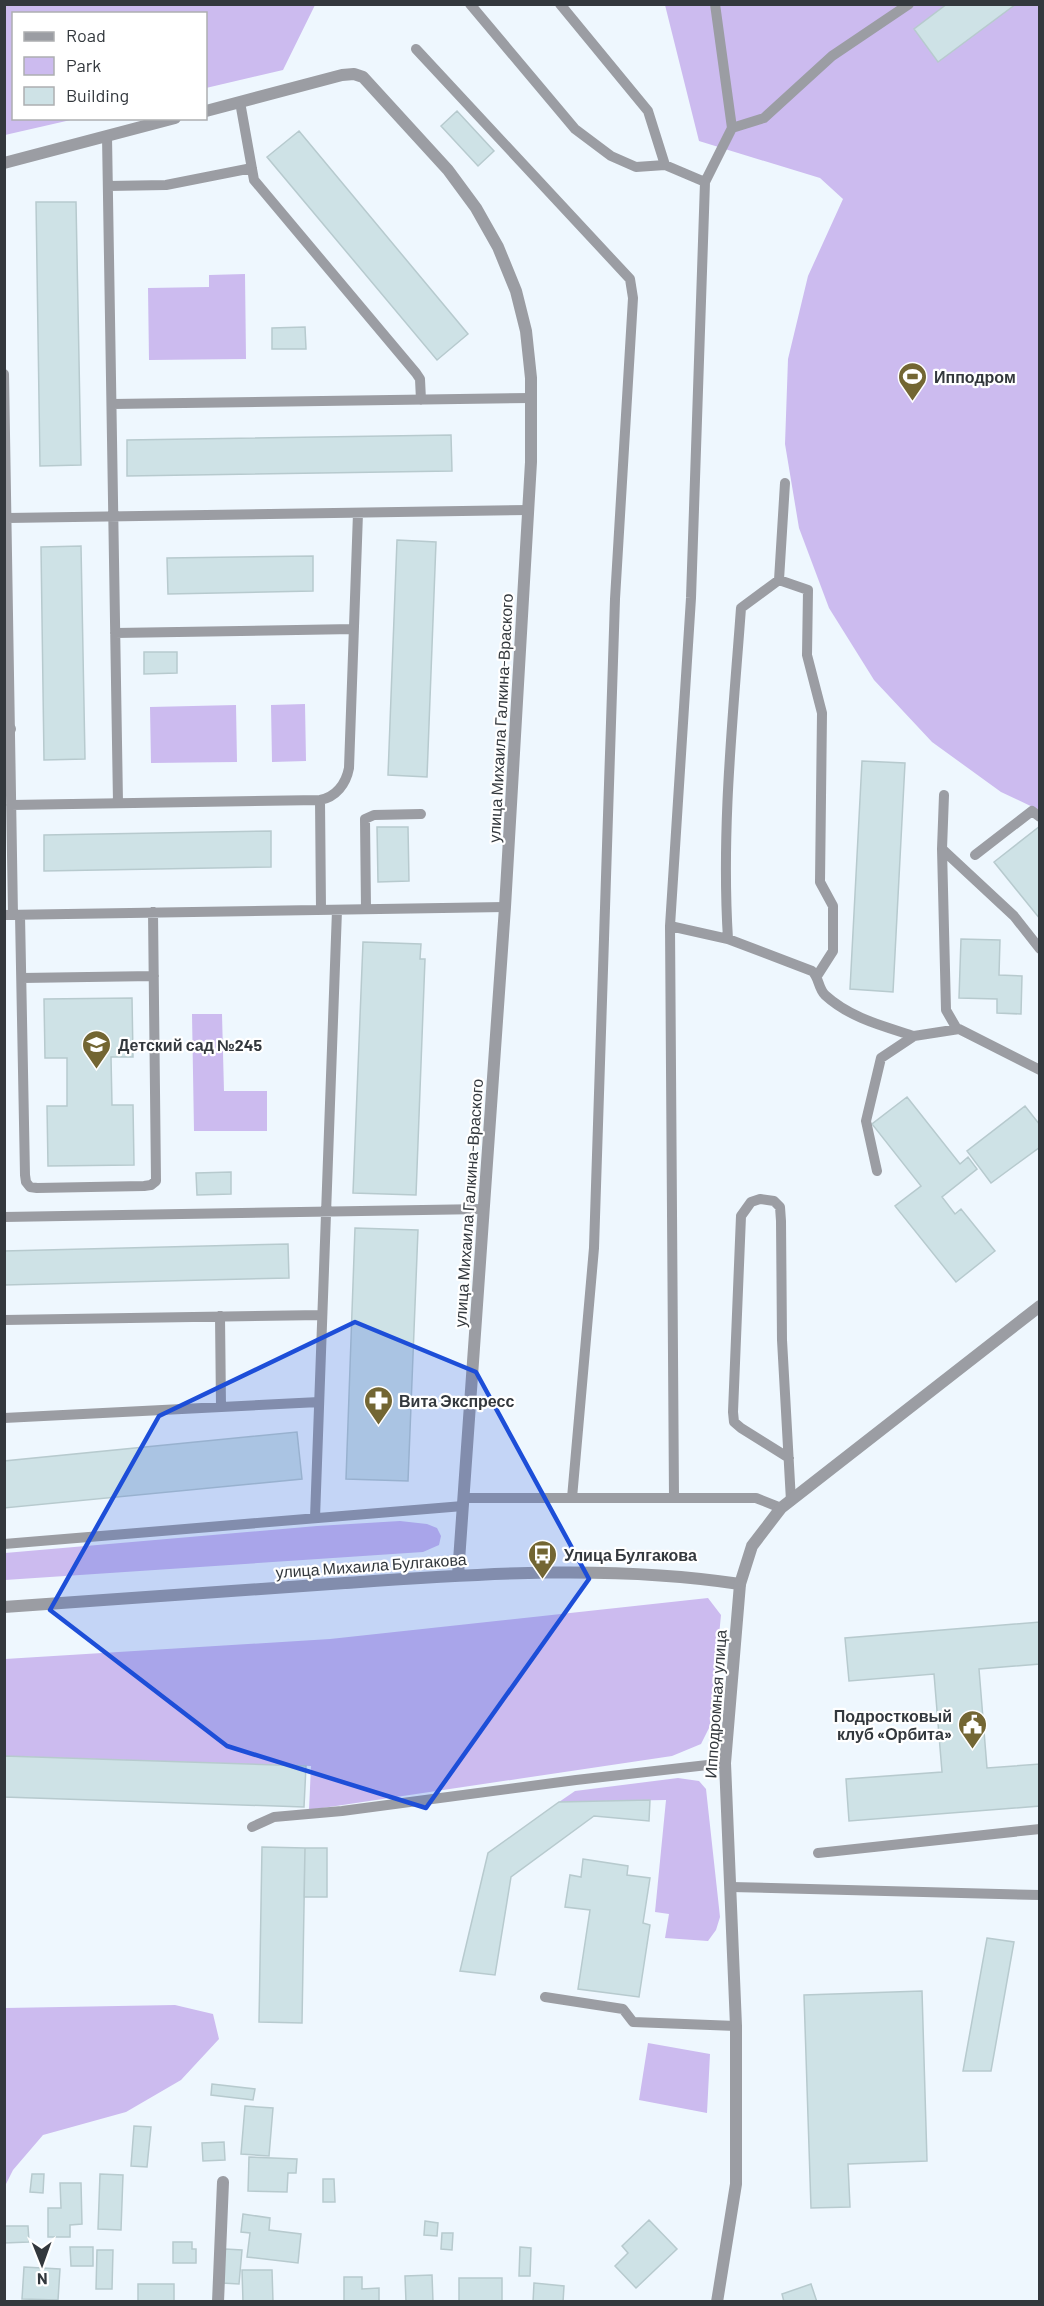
<svg xmlns="http://www.w3.org/2000/svg" width="1044" height="2306" viewBox="0 0 1044 2306" font-family="Barlow,sans-serif">
	<style>
		.green { fill: #ccbbef }
		.building { fill: #cee2e6; stroke: #b7cace; stroke-width: 1.5 }
		.lines { fill: none; stroke-linecap: round; stroke-linejoin: round }
		.service { stroke: #9b9da3; stroke-width: 10 }
		.minor { stroke: #9b9da3; stroke-width: 12 }
		.tertiary { stroke: #9b9da3; stroke-width: 12 }
		.marked { fill: #1d4ed8; fill-opacity: 0.2; stroke: #1d4ed8; stroke-width: 4.5; stroke-linejoin: round }
		.labels { text-anchor: middle; dominant-baseline: central; stroke-width: 4.5; stroke-linejoin: round; paint-order: stroke }
		.poi-label { font-size: 16px; font-weight: bold; fill: #33383d; stroke: #fff; text-anchor: start }
		.street-label { font-size: 16px; fill: #33383d; stroke: #fff }
	</style>
	<rect width="100%" height="100%" fill="#eef7fe"/>
	<path class="green" d="M 4,5 L 5,4 L 315,5 L 283,70 L 206,88 L 206,14 L 14,14 L 14,118 L 75,119 L 5,135 Z
		M 665,5 L 1039,5 L 1039,810 L 1001,792 L 932,742 L 874,680 L 829,608 L 799,528 L 785,444 L 788,359 L 808,276 L 843,199 L 820,178 L 699,141 Z
		M 245,274 L 246,359 L 149,360 L 148,288 L 209,287 L 209,275 Z
		M 305,704 L 306,761 L 272,762 L 271,705 Z
		M 236,705 L 237,762 L 151,763 L 150,707 Z
		M 192,1014 L 222,1014 L 224,1091 L 267,1091 L 267,1131 L 194,1131 Z
		M 400,1521 L 427,1524 L 437,1528 L 441,1536 L 439,1545 L 423,1552 L 5,1580 L 5,1553 L 317,1526 Z
		M 708,1598 L 721,1615 L 710,1726 L 701,1744 L 672,1756 L 309,1810 L 311,1766 L 5,1756 L 5,1659 L 330,1639 Z
		M 678,1778 L 699,1781 L 706,1789 L 720,1917 L 716,1930 L 708,1941 L 665,1938 L 669,1914 L 655,1912 L 666,1800 L 559,1802 L 575,1791 Z
		M 175,2005 L 213,2014 L 219,2039 L 181,2080 L 126,2112 L 43,2135 L 13,2170 L 5,2186 L 5,2008 Z
		M 648,2043 L 710,2054 L 707,2113 L 639,2100 Z"/>
	<path class="building" d="M 947,4 L 1016,4 L 938,62 L 914,29 Z
		M 457,111 L 494,151 L 478,166 L 441,126 Z
		M 299,131 L 468,334 L 437,360 L 267,157 Z
		M 36,202 L 76,202 L 81,465 L 40,466 Z
		M 305,327 L 306,349 L 272,349 L 272,328 Z
		M 451,435 L 452,471 L 127,476 L 127,440 Z
		M 397,540 L 436,542 L 427,777 L 388,775 Z
		M 81,546 L 85,759 L 44,760 L 41,547 Z
		M 313,556 L 313,591 L 168,594 L 167,558 Z
		M 144,652 L 177,652 L 177,673 L 144,674 Z
		M 862,761 L 905,763 L 893,992 L 850,989 Z
		M 1040,826 L 1040,919 L 994,862 Z
		M 377,827 L 408,827 L 409,881 L 378,882 Z
		M 271,831 L 271,867 L 44,871 L 44,835 Z
		M 961,939 L 1000,940 L 999,975 L 1022,976 L 1021,1014 L 997,1013 L 997,999 L 959,998 Z
		M 363,942 L 421,944 L 420,959 L 425,959 L 416,1195 L 353,1193 Z
		M 132,998 L 133,1057 L 111,1057 L 112,1105 L 133,1105 L 134,1165 L 48,1166 L 47,1106 L 67,1106 L 67,1058 L 45,1058 L 44,999 Z
		M 907,1097 L 960,1164 L 968,1157 L 977,1169 L 942,1197 L 955,1214 L 961,1209 L 995,1251 L 956,1282 L 895,1206 L 921,1186 L 872,1124 Z
		M 1025,1106 L 1040,1125 L 1040,1147 L 991,1183 L 967,1151 Z
		M 231,1172 L 231,1194 L 197,1195 L 196,1173 Z
		M 355,1228 L 418,1230 L 408,1481 L 346,1479 Z
		M 288,1244 L 289,1278 L 4,1285 L 4,1251 Z
		M 297,1432 L 302,1479 L 4,1508 L 4,1461 Z
		M 1040,1622 L 1040,1664 L 979,1669 L 987,1768 L 1040,1764 L 1040,1806 L 849,1821 L 846,1779 L 942,1772 L 934,1674 L 849,1681 L 845,1638 Z
		M 4,1756 L 306,1766 L 304,1807 L 4,1797 Z
		M 650,1800 L 649,1821 L 594,1816 L 511,1877 L 495,1975 L 460,1971 L 488,1853 L 559,1802 Z
		M 262,1847 L 305,1848 L 302,2023 L 259,2022 Z
		M 305,1848 L 327,1848 L 327,1897 L 304,1897 Z
		M 583,1859 L 628,1866 L 627,1875 L 650,1878 L 643,1923 L 650,1925 L 639,1997 L 578,1989 L 590,1910 L 565,1907 L 570,1875 L 581,1877 Z
		M 987,1938 L 1014,1942 L 991,2071 L 963,2071 Z
		M 922,1991 L 927,2161 L 848,2164 L 850,2207 L 811,2208 L 804,1995 Z
		M 212,2084 L 255,2089 L 253,2100 L 211,2095 Z
		M 245,2106 L 273,2108 L 269,2156 L 241,2154 Z
		M 134,2126 L 151,2127 L 147,2167 L 131,2166 Z
		M 224,2142 L 225,2160 L 203,2161 L 202,2143 Z
		M 249,2157 L 297,2159 L 296,2173 L 288,2173 L 287,2192 L 248,2191 Z
		M 32,2174 L 44,2174 L 43,2193 L 30,2192 Z
		M 100,2174 L 123,2175 L 121,2230 L 98,2229 Z
		M 323,2179 L 334,2179 L 335,2202 L 323,2202 Z
		M 60,2183 L 81,2183 L 82,2224 L 70,2225 L 70,2237 L 48,2237 L 48,2208 L 61,2208 Z
		M 243,2214 L 270,2218 L 269,2230 L 301,2234 L 298,2263 L 247,2257 L 250,2233 L 241,2232 Z
		M 649,2220 L 677,2249 L 636,2288 L 615,2266 L 628,2253 L 622,2246 Z
		M 425,2221 L 438,2223 L 437,2236 L 424,2235 Z
		M 4,2226 L 28,2226 L 29,2242 L 4,2243 Z
		M 442,2233 L 453,2233 L 452,2250 L 441,2249 Z
		M 173,2242 L 192,2242 L 192,2249 L 196,2249 L 196,2263 L 173,2263 Z
		M 70,2247 L 93,2247 L 93,2266 L 71,2266 Z
		M 520,2247 L 531,2248 L 530,2276 L 519,2276 Z
		M 225,2249 L 242,2250 L 239,2284 L 222,2283 Z
		M 97,2250 L 113,2250 L 112,2289 L 96,2289 Z
		M 24,2267 L 60,2269 L 58,2300 L 22,2299 Z
		M 242,2270 L 272,2270 L 273,2302 L 243,2302 Z
		M 432,2275 L 433,2302 L 406,2302 L 405,2276 Z
		M 344,2277 L 362,2277 L 362,2289 L 379,2288 L 379,2302 L 344,2302 Z
		M 459,2278 L 502,2278 L 502,2302 L 459,2302 Z
		M 534,2283 L 564,2286 L 563,2302 L 533,2302 Z
		M 138,2284 L 174,2284 L 174,2302 L 138,2302 Z
		M 811,2284 L 817,2302 L 784,2302 L 782,2294 Z"/>
	<g class="lines">
		<path class="service" d="M 470,4 L 575,129 L 611,156 L 636,167 L 665,165 L 705,182 L 691,598 L 670,926
			M 560,4 L 648,111 L 665,165
			M 416,49 L 630,279 L 633,298 L 615,599 L 594,1248 L 572,1498
			M 240,102 L 254,180 L 416,373 L 420,379 L 421,400
			M 732,128 L 764,118 L 832,56 L 909,4
			M 107,136 L 118,803
			M 705,182 L 732,128 L 715,4
			M 108,186 L 166,185 L 252,168
			M 4,374 L 13,915
			M 112,404 L 531,398
			M 785,483 L 779,580 L 808,590 L 807,655 L 822,713 L 820,882 L 833,906 L 833,951 L 817,976
			M 7,518 L 528,510
			M 115,633 L 354,629
			M 944,795 L 942,849 L 946,1010 L 957,1029
			M 320,800 L 321,910
			M 11,805 L 320,800 C 336,797 346,784 349,768 L 358,513
			M 942,849 L 1014,916 L 1040,949
			M 975,855 L 1032,811 L 1040,817
			M 366,909 L 365,819 L 374,815 L 421,814
			M 4,915 L 505,907
			M 20,915 L 25,1175 L 26,1182 L 30,1187 L 37,1188 L 144,1186 L 151,1185 L 156,1181 L 153,912
			M 728,939 C 721,829 733,718 741,608 L 779,580
			M 22,978 L 154,976
			M 877,1171 L 866,1121 L 881,1058 L 914,1036 L 959,1029 L 1040,1070
			M 4,1217 L 484,1209
			M 220,1316 L 221,1407
			M 4,1320 L 322,1315
			M 4,1418 L 319,1402
			M 789,1458 L 741,1428 L 734,1422 L 733,1412 L 741,1216 L 751,1202 L 760,1199 L 774,1201 L 780,1207 L 781,1221 L 782,1340 L 791,1501
			M 464,1498 L 756,1498 L 781,1508
			M 674,1498 L 670,926 L 728,939 L 812,971 C 819,977 818,988 825,995 C 850,1018 883,1026 914,1036
			M 315,1518 L 337,910
			M 4,1544 L 463,1506
			M 252,1827 L 274,1817 L 342,1811 L 576,1780 L 725,1763
			M 818,1853 L 1040,1829
			M 731,1887 L 1040,1895
			M 545,1997 L 623,2009 L 633,2022 L 736,2026"/>
		<path class="minor" d="M 206,111 L 342,75 L 354,74 L 363,77 L 448,170 L 476,208 L 498,247 L 516,291 L 526,331 L 531,378 L 531,462 L 505,907 L 458,1575
			M 4,163 L 175,118
			M 4,729 L 10,729
			M 4,1607 C 118,1599 231,1591 345,1583 C 475,1574 610,1564 740,1584
			M 218,2302 L 223,2182"/>
		<path class="tertiary" d="M 717,2302 L 736,2184 L 736,2026 L 725,1763 L 740,1584 L 752,1546 L 781,1508 L 1040,1306"/>
	</g>
	<path class="marked" d="M 355,1322 L 476,1372 L 589,1579 L 426,1808 L 227,1746 L 50,1610 L 159,1416 Z"/>
	<defs>
		<symbol id="stadium-pin" viewBox="-11 -11 22 30"><path d="M0 17L-7.5 6A9.5 9.5 0 1 1 7.5 6Z" fill="#736633" stroke="#fff"/><path d="M0-5a6.5 5 0 1 0 0 10a6.5 5 0 1 0 0-10ZM-3.5-1.8h7v3.6h-7Z" fill="#fff"/></symbol>
		<symbol id="school-pin" viewBox="-11 -11 22 30"><path d="M0 17L-7.5 6A9.5 9.5 0 1 1 7.5 6Z" fill="#736633" stroke="#fff"/><path d="M0-5L7-2L0 1L-7-2ZM-4 1L0 2.5L4 1V4Q0 6-4 4Z" fill="#fff"/></symbol>
		<symbol id="pharmacy-pin" viewBox="-11 -11 22 30"><path d="M0 17L-7.5 6A9.5 9.5 0 1 1 7.5 6Z" fill="#736633" stroke="#fff"/><path d="M-2-6h4v4h4v4h-4v4h-4v-4h-4v-4h4Z" fill="#fff"/></symbol>
		<symbol id="bus-pin" viewBox="-11 -11 22 30"><path d="M0 17L-7.5 6A9.5 9.5 0 1 1 7.5 6Z" fill="#736633" stroke="#fff"/><path d="M-5-6H5V4H4V6H2V4H-2V6H-4V4H-5ZM-3.5-4V0h7V-4ZM-3.5 1.2v1.5H-2V1.2ZM2 1.2v1.5H3.5V1.2Z" fill="#fff"/></symbol>
		<symbol id="civic-pin" viewBox="-11 -11 22 30"><path d="M0 17L-7.5 6A9.5 9.5 0 1 1 7.5 6Z" fill="#736633" stroke="#fff"/><path d="M-.6-6.5H3V-4.5H.6V-3L4-1V1h2V6H-6V1h2V-1L-.6-3ZM-1.2 2.5V6h2.4V2.5Z" fill="#fff"/></symbol>
	</defs>
	<g fill-rule="evenodd">
		<use href="#stadium-pin" x="896" y="360" width="33" height="45"/>
		<use href="#school-pin" x="80" y="1028" width="33" height="45"/>
		<use href="#pharmacy-pin" x="362" y="1384" width="33" height="45"/>
		<use href="#bus-pin" x="526" y="1538" width="33" height="45"/>
		<use href="#civic-pin" x="956" y="1708" width="33" height="45"/>
	</g>
	<g class="labels">
		<g class="poi-label">
			<text x="934" y="376">Ипподром</text>
			<text x="118" y="1044">Детский сад №245</text>
			<text x="399" y="1400">Вита Экспресс</text>
			<text x="564" y="1554">Улица Булгакова</text>
			<text x="952" y="1715" text-anchor="end">Подростковый<tspan x="952" dy="18">клуб «Орбита»</tspan></text>
		</g>
		<g class="street-label">
			<text transform="translate(500 718) rotate(-87)">улица Михаила Галкина-Враского</text>
			<text transform="translate(468 1203) rotate(-86)">улица Михаила Галкина-Враского</text>
			<text transform="translate(371 1565) rotate(-4)">улица Михаила Булгакова</text>
			<text transform="translate(715 1704) rotate(-86)">Ипподромная улица</text>
		</g>
	</g>
	<rect width="1044" height="2306" fill="none" stroke="#33383d" stroke-width="12"/>
	<rect x="12" y="12" width="195" height="108" fill="#ffffff" stroke="#adafb1" stroke-width="1.5"/>
	<rect x="24" y="32" width="30" height="9" fill="#9b9da3" stroke="#adafb1" stroke-width="1.5"/>
	<text x="66" y="42" font-size="18" fill="#33383d">Road</text>
	<rect x="24" y="57" width="30" height="18" fill="#ccbbef" stroke="#adafb1" stroke-width="1.5"/>
	<text x="66" y="72" font-size="18" fill="#33383d">Park</text>
	<rect x="24" y="87" width="30" height="18" fill="#cee2e6" stroke="#adafb1" stroke-width="1.5"/>
	<text x="66" y="102" font-size="18" fill="#33383d">Building</text>
	<g transform="translate(42 2264) rotate(179)" stroke="#ffffff" stroke-width="4.5" paint-order="stroke">
	<path d="M0-4.5L10 22L0 15L-10 22Z" fill="#33383d"/>
	<text y="-9" font-size="16" font-weight="bold" text-anchor="middle" fill="#33383d">N</text>
	</g>
</svg>
